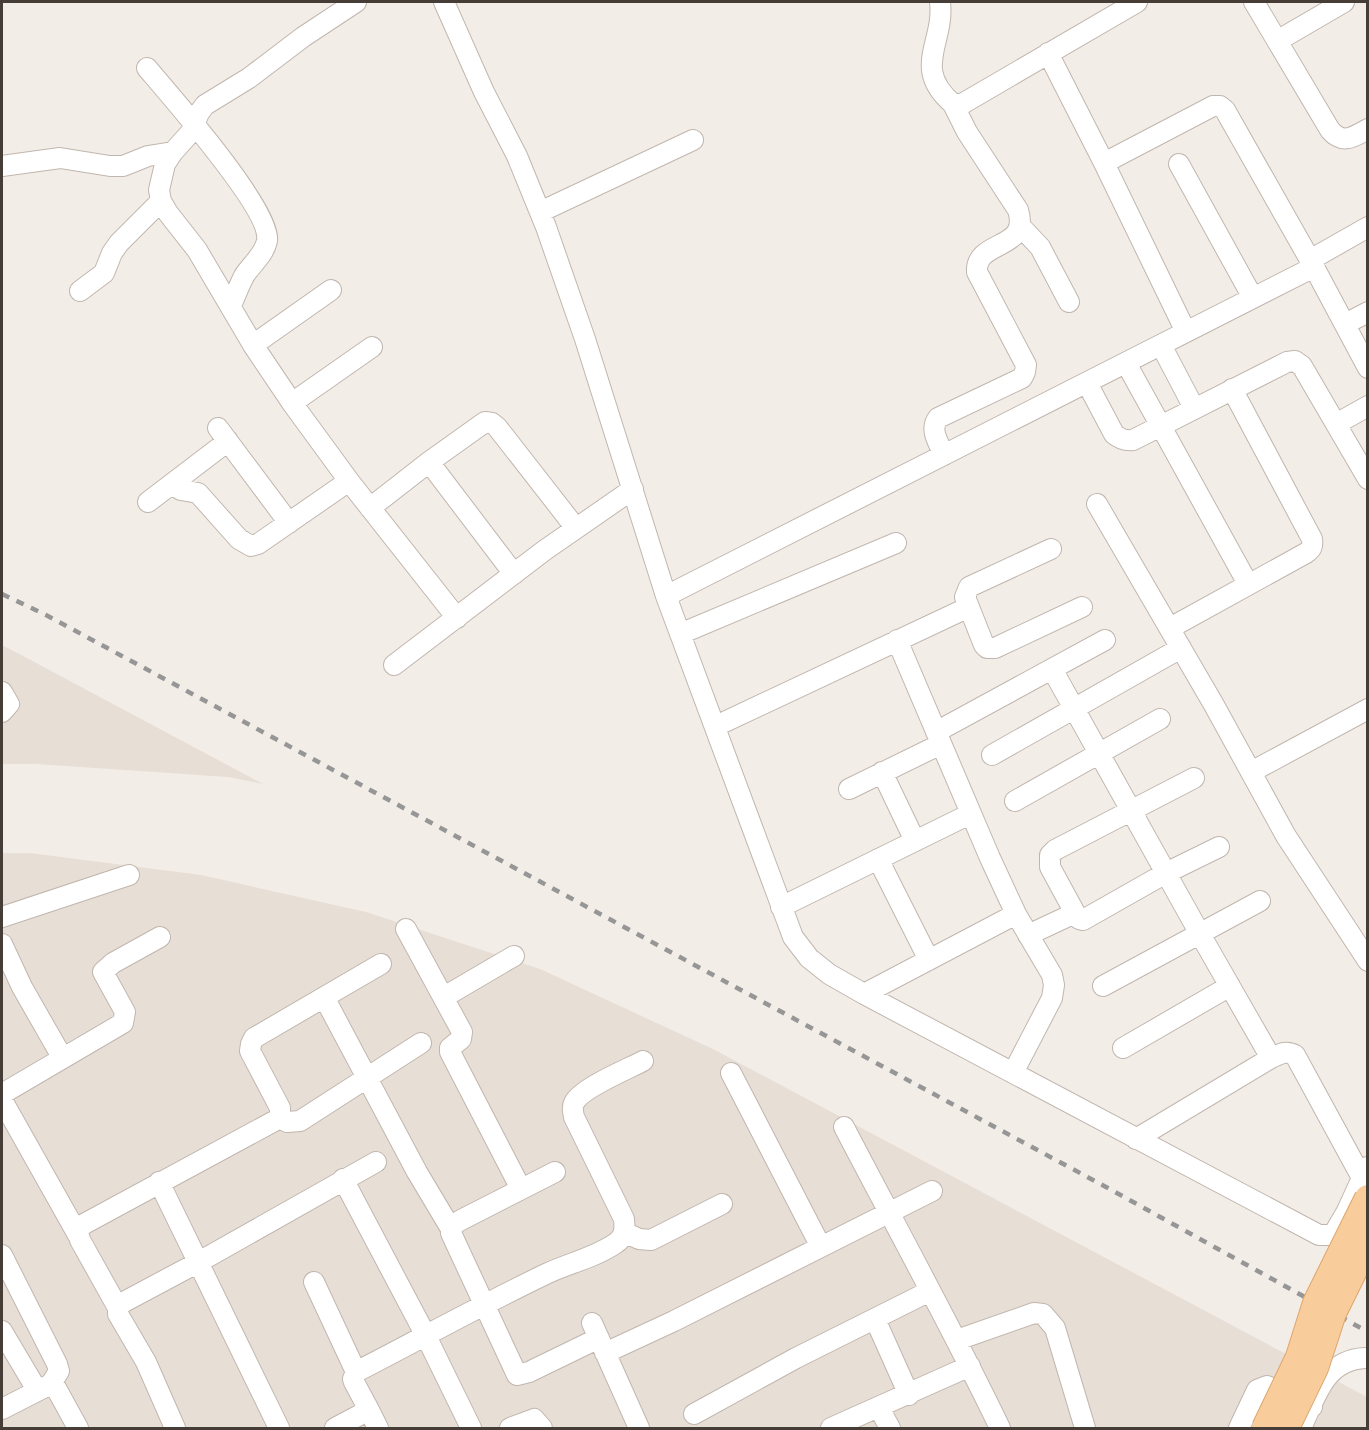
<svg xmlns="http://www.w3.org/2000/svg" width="1369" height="1430" viewBox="0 0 1369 1430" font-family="'IBM Plex Sans',sans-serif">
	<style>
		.residential { fill: #e7ded6 }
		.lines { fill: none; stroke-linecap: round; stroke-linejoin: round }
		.minor-casing { stroke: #c1b6ae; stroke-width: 22 }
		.minor { stroke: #fff; stroke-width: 20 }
		.rail { stroke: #969696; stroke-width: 4.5; stroke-dasharray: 8 8; stroke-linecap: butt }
		.major-bridge-casing { stroke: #dea56b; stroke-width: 28; stroke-linecap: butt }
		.major-bridge { stroke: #f9cc9b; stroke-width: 26 }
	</style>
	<rect width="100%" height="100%" fill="#f3ede8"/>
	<path class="residential" d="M 2,645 L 25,657 L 263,784 L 228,777 L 36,764 L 2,764 Z
		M 2,853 L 30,853 L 201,875 L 366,912 L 540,969 L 713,1049 L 1367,1397 L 1367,1428 L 2,1428 Z"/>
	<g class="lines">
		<defs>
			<path id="minor" d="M 356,2 L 303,37 L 249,78 L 205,105 L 199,113 L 191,132 L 173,152 L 165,164 L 159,190 L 161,201 L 168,213 L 197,250 L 253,345 L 292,403 L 349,481 L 457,618
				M 444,2 L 484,92 L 517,156 L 546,227 L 585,339 L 666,596 L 793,937 L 809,958 L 829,974 L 864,994 L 1319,1235 L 1333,1235 L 1356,1248
				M 940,2 C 945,43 911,68 953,104 L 962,104 L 1137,2
				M 1254,2 L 1330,130 C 1343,145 1353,137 1368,129
				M 1277,41 L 1344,2
				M 1048,53 L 1104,163 L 1186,332
				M 147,68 C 170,95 272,211 267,241 C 264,255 251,265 244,276 C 239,286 235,296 231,306
				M 1104,163 L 1213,106 L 1220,106 L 1225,110 L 1314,267 L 1368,368
				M 1179,164 L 1253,298
				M 2,166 L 60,158 L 110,166 L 123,166 L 148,156 L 173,152
				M 540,212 L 693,140
				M 1021,227 L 1040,247 L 1069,302
				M 1310,260 L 1368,227
				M 80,291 L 104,273 L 112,253 L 119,243 L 161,201
				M 1345,324 L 1368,312
				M 253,345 L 331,290
				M 1161,345 L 1194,408
				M 1126,363 L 1248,584
				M 1087,383 L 1114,434 C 1120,439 1125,441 1133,440 L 1287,362 L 1295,361 L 1302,366 L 1368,479
				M 292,403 L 372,347
				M 1336,424 L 1368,406
				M 218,428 L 289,523
				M 944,455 C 939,443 929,430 938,418 L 1022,378 L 1025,372 L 1026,365 L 977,272 C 975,239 1031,251 1018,210 L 967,132 L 953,104
				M 429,462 L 514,574
				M 172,484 L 181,490 L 198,493 L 239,539 L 251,546 L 258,544 L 349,481
				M 148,502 L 228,441
				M 1097,504 L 1214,705 L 1286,836 L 1368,961
				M 370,508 L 429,462 L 485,422 L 492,423 L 497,427 L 575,527
				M 1051,549 L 969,587 L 965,597 L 984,645 L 987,648 L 995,648 L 1082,607
				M 666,596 L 1314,267
				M 1170,628 L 1306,553 C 1312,549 1313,546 1312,539 L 1232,389
				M 680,634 L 896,543
				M 897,640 L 990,858 L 1016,914 L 1052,975 L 1054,985 L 1052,998 L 1013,1073
				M 394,665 L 545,550 L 633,489
				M 1052,669 L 1200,934 L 1271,1058
				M 2,692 L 9,704 L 2,712
				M 716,726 L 969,607
				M 936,732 L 1105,640
				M 992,755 L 1181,648
				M 882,772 L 915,841
				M 1251,772 L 1368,709
				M 849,789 L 941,744
				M 1015,801 L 1160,719
				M 878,859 L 929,960
				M 781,907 L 970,814
				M 1075,913 L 1079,919 L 1083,920 L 1166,873 L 1219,847
				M 2,917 L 129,875
				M 406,929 L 462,1032 L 461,1039 L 450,1048 L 450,1052 L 521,1189
				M 1028,935 L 1075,913 L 1050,867 L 1050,855 L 1055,850 L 1194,778
				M 2,944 L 22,987 L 62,1057
				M 1103,986 L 1260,901
				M 864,994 L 1016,914
				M 324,997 L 417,1172 L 451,1229
				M 444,997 L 514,956
				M 1123,1048 L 1230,986
				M 731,1073 L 821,1247
				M 2,1094 L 123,1023 L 125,1012 L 103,972 L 113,963 L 160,937
				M 2,1100 L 78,1235
				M 280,1118 L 287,1122 L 300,1121 L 421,1043
				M 844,1127 C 896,1227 951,1326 1000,1428
				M 1136,1139 L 1271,1058 C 1280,1054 1286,1050 1295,1055 L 1362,1178 L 1368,1181
				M 555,1172 L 461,1220 L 453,1225 L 451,1233 L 517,1375 L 529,1372 L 599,1338
				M 343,1179 L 426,1336 L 471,1428
				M 159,1182 L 279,1428
				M 624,1232 L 639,1239 L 651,1240 L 722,1204
				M 1333,1235 L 1347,1211 L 1367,1167
				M 2,1255 L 57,1364 L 59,1371 L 51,1384
				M 314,1282 L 356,1372
				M 118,1308 L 80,1240 L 78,1230 L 84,1224 L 280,1118 L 280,1108 L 250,1051 L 251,1044 L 254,1038 L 381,964
				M 875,1319 L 909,1395
				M 592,1323 L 639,1428
				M 2,1331 L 37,1390
				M 957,1340 L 1034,1313 L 1043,1314 L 1055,1328 L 1085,1428
				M 605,1353 L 674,1321 L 932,1191
				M 879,1408 L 890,1428
				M 2,1409 L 51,1384 L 56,1388 L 78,1428
				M 369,1410 L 378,1428
				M 694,1414 L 796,1358 L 930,1291
				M 175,1428 L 146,1362 L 118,1314 L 118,1308 L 122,1303 L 197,1263 L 376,1162
				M 335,1428 L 369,1410 L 354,1382 L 353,1379 L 356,1372 C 420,1339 483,1304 548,1273 C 570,1263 596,1257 616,1243 C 625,1237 625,1229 624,1219 L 574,1117 C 573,1112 572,1107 574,1103 C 581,1088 628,1069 643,1061
				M 510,1428 L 534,1419 L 542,1428
				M 831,1428 L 970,1366
				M 1239,1428 L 1257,1390 L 1267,1386 L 1312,1407
				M 1301,1428 C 1316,1397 1324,1360 1365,1358"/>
		</defs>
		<use href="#minor" class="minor-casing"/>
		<use href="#minor" class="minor"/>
		<path class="rail" d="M 2,594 L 46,615 L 1106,1187 L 1368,1332"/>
		<defs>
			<path id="major-bridge" d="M 1265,1428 L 1299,1357 L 1316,1303 L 1368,1198
				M 1286,1428 L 1315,1368 L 1333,1313 L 1368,1242"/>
		</defs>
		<use href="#major-bridge" class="major-bridge-casing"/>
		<use href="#major-bridge" class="major-bridge"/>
	</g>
	<rect width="1369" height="1430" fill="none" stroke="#463d37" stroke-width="6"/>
</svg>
